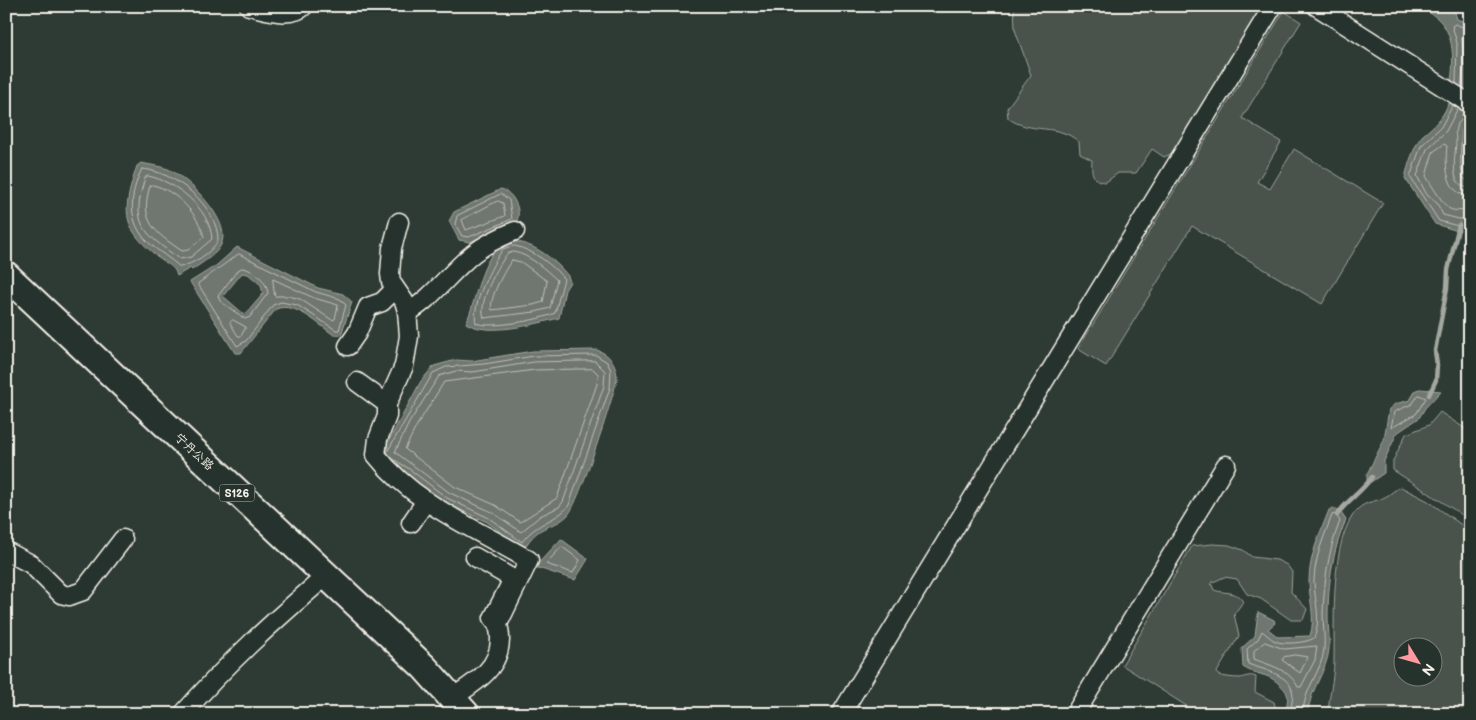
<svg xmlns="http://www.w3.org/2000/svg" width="1476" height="720" viewBox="0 0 1476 720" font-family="'Balsamiq Sans','LXGW WenKai TC',sans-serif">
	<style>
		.green { fill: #48524c; stroke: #9ea29a; fill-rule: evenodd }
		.water { fill: #6f7770; stroke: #a4a8a0; fill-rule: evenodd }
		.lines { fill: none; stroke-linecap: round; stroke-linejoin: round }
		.shore { stroke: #bfc0b8; stroke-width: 1 }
		.stream { stroke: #a4a8a0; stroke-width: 4.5 }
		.minor-casing { stroke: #f4f1e8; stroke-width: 21 }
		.primary-casing { stroke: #f4f1e8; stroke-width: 30 }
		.minor { stroke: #26332d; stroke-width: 18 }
		.primary { stroke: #26332d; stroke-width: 26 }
		.labels { text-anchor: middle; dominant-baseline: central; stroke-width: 4; stroke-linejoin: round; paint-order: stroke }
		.shield { fill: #26332d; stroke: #b6b8b0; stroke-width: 1 }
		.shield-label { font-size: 11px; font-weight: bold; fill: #f4f1e8 }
		.street-label { font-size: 12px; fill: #f4f1e8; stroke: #26332d }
	</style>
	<rect width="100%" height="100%" fill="#2e3b34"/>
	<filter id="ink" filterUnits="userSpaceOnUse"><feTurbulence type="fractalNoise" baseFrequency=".02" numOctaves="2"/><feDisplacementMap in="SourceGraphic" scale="10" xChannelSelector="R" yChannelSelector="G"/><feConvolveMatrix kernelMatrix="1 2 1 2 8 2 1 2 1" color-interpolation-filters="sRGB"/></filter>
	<g filter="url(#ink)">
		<path class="green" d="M 1014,6 L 1265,6 L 1171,154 L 1164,157 L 1152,149 L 1136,173 L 1118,173 L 1106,182 C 1092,182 1091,172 1092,160 L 1080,154 L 1079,142 C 1057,122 1031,135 1008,118 L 1007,108 L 1031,75 L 1015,30 Z
			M 1284,11 L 1301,22 L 1242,118 L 1281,142 L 1257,182 L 1270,189 L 1294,149 L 1383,203 L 1322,304 L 1192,226 L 1106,366 L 1078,349 Z
			M 1440,412 L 1470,432 L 1470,520 L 1393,470 L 1393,461 L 1406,434 L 1429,425 Z
			M 1401,487 L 1428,501 L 1470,531 L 1470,714 L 1328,714 C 1329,696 1334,678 1334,661 C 1335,622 1329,538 1358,509 C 1366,501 1376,502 1385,497 C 1391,494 1395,489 1401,487 ZM 1404,648 L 1434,648 L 1434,678 L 1404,678 Z
			M 1213,544 L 1229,545 L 1243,550 L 1252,557 L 1277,560 L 1287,565 L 1292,572 L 1291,592 L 1307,609 L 1303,620 L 1291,620 L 1261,599 L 1247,594 L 1237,579 L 1224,577 L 1211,583 L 1214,590 C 1224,594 1237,590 1243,602 L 1234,614 L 1239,636 L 1217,672 L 1218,675 C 1225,677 1233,678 1240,678 C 1247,677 1249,674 1256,677 L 1255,692 L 1274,702 L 1277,714 L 1199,714 L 1122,665 L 1192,546 Z"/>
		<path class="water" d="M 1424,6 L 1453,6 L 1457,19 L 1465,22 L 1470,27 L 1470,82 L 1467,92 L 1470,126 L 1466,131 L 1465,155 L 1470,182 L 1470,228 L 1458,231 L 1435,224 L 1405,178 C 1407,168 1415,143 1422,136 C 1431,128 1439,122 1445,111 C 1450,102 1449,91 1451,81 C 1455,54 1454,21 1423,10 Z
			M 141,163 C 150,165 160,166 168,169 C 187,177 230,219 222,242 C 219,254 201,263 192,270 L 190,268 L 177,276 C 175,267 169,265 162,260 C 120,228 122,212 137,166 Z
			M 501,189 C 513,192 523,211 516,223 L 470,242 L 459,240 L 449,221 L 454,212 Z
			M 506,241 C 530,240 554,258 568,276 L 570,282 L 565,290 L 559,318 C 535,324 487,337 466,323 C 477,300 480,256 506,241 Z
			M 237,247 L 318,288 L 343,294 L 352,302 L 341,335 L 334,335 C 319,325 295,301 276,309 L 241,353 L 235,353 L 190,282 L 217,265 ZM 242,273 L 248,274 L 261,285 L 263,294 L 245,315 L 223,296 Z
			M 597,350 C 611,355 617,365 617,379 C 613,398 579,503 568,515 C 553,530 539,522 524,549 L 487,522 L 444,502 L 381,455 L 421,381 L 434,366 L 456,360 L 471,361 L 533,351 Z
			M 1420,389 L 1441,391 L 1425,408 L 1419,418 L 1397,433 L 1384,461 L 1384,473 L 1371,482 L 1367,481 L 1367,474 L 1384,440 L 1389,409 L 1395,404 L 1410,400 L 1416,390 Z
			M 1333,508 L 1339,510 L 1346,520 C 1332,552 1328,584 1328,618 C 1328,628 1330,639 1329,649 C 1327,672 1309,690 1308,714 L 1285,714 C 1288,697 1291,694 1278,683 C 1268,673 1254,675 1243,667 L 1242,648 L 1255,636 L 1258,612 L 1274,620 L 1275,623 L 1268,629 L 1278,637 L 1310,636 C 1316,618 1309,600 1309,581 C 1309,556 1320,534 1329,510 Z
			M 561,539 L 588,559 L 575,580 L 535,567 Z"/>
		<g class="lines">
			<path class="shore" d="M 1456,83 L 1457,43 L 1452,26 L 1455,24 L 1470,30
				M 1461,87 L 1464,65 L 1462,38 L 1470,36
				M 1453,105 L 1441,127 L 1421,146 L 1410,177 L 1439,221 L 1458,226 L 1470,224
				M 1458,108 L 1446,131 L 1427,149 L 1417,176 L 1427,195 L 1437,203 L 1443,215 L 1459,219 L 1470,218
				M 1470,118 C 1464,118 1460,120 1457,125 C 1454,131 1456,136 1456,141 C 1456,155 1447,187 1470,188
				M 1470,124 L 1465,125 L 1462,130 C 1461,145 1459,163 1463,178 L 1470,182
				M 142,169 C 174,171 218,206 218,240 C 212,253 193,264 180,267 C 170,258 159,252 149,243 C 127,223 129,194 142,169 Z
				M 148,176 C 175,181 210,208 212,239 L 191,257 L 180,259 C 143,233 130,224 145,178 Z
				M 153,185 C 176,190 199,215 204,237 L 188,250 L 182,251 C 154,232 139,221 150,186 Z
				M 501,194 L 509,200 L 512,219 L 469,237 L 462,236 L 455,224 L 457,216 Z
				M 1470,196 C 1445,195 1445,164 1447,146 L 1444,144 L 1433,152 L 1426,176 C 1430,183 1444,206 1450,209 C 1457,212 1463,210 1470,210
				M 498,201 L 503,203 L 505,216 L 466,230 L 462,220 Z
				M 515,246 C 533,250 553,265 564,279 L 555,313 C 540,320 490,329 476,323 C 471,306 492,264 503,249 Z
				M 514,252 C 530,255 545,269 557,280 L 550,308 L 535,312 L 484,318 C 478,301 497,268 507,254 Z
				M 239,254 L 316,292 L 340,299 L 346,305 L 339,330 L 336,330 L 297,305 L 281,302 L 273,305 L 246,341 L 237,346 L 198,284 Z
				M 512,260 L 521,262 L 547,281 L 543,302 L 533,305 L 492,310 C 488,300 505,269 512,260 Z
				M 242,268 C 255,270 266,280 268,293 L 250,317 L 245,319 L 220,301 L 218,296 L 237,271 Z
				M 273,279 L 314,298 L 338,305 L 335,319 L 332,320 L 300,299 L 289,296 L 275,296 Z
				M 233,320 L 246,327 L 241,336 L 238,336 L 230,323 Z
				M 595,361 L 605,371 L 604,386 L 563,502 L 559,507 L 540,516 L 521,532 L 492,512 L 450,493 L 395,452 L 409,423 L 439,376 L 456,371 L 473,372 L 534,362 Z
				M 593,369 L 598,374 L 597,384 L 557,498 L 520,522 L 495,505 L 455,487 L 405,449 L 416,427 L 444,382 L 535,370 Z
				M 1419,395 L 1426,398 L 1416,414 L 1391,428 L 1394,412 L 1412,404 Z
				M 387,452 L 433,373 L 446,367 L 484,364 L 534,356 L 596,355 L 607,362 L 611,370 L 610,388 L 569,505 C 558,521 537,521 522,542 L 489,518 L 447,498 L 408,468 L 393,459
				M 562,547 L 580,560 L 573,573 L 546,564 Z
				M 1265,642 L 1284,649 L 1317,646 L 1315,660 L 1301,687 L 1298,687 C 1289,669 1271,666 1254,659 L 1254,651 Z
				M 1295,655 L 1308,657 L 1300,673 L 1282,660 L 1284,657 Z
				M 1290,714 C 1291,706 1294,697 1292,690 C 1288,674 1261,669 1248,664 L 1247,649 L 1258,639 L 1262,631 C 1266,634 1270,638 1275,641 C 1283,645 1307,643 1314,638 C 1322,619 1314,600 1314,580 C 1315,556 1324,537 1332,515 L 1335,514 L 1340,521 C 1328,552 1324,581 1323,614 C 1323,626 1325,638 1324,649 C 1322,672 1303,689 1303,714"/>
			<path class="stream" d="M 1429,395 L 1436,380 L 1437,365 L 1435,351 L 1447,288 L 1448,270 L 1459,225
				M 1337,515 C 1347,500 1362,492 1372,477"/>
			<defs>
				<path id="minor" d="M 249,6 C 264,9 292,19 304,6
					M 1316,6 L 1470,104
					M 399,222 L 392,248 L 390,274 L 391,282 L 404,301 L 407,311 L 409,336 L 404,366 L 387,404 L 387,416 L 378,439 L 376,455 C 414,504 476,529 529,560 L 498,624
					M 407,313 C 433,298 450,272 474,253 C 487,243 500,237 515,231
					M 348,346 L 357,333 L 368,307 L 382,302 L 395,289
					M 357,382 L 387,404
					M 411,523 L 426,501
					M 6,551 L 31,564 L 61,594 L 69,596 L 83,591 L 123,539
					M 452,698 C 474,683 499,670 500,640 C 500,631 499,625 493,618 L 513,579 L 475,557
					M 183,714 C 227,663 276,619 326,576
					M 841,714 L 1273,6
					M 1075,714 L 1226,465"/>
				<path id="primary" d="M 6,275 L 424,667 L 466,714"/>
			</defs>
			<use href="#minor" class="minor-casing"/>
			<use href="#primary" class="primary-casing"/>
			<use href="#minor" class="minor"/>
			<use href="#primary" class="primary"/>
		</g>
	</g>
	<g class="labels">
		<rect class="shield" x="219.5" y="484.5" width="35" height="17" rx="4"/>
		<g class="shield-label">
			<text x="237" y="493">S126</text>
		</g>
		<g class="street-label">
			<text transform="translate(194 452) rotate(43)">宁丹公路</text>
		</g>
	</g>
	<rect width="1476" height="720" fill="none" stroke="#26332d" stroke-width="25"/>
	<rect x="12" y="12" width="1451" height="695" fill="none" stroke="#f4f1e8" stroke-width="2" filter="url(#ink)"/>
	<g transform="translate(1418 662) rotate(127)"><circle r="24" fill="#26332d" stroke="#787f78"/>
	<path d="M0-4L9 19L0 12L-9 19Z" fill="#ff9aa2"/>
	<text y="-8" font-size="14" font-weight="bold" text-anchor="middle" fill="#f4f1e8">N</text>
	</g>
</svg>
